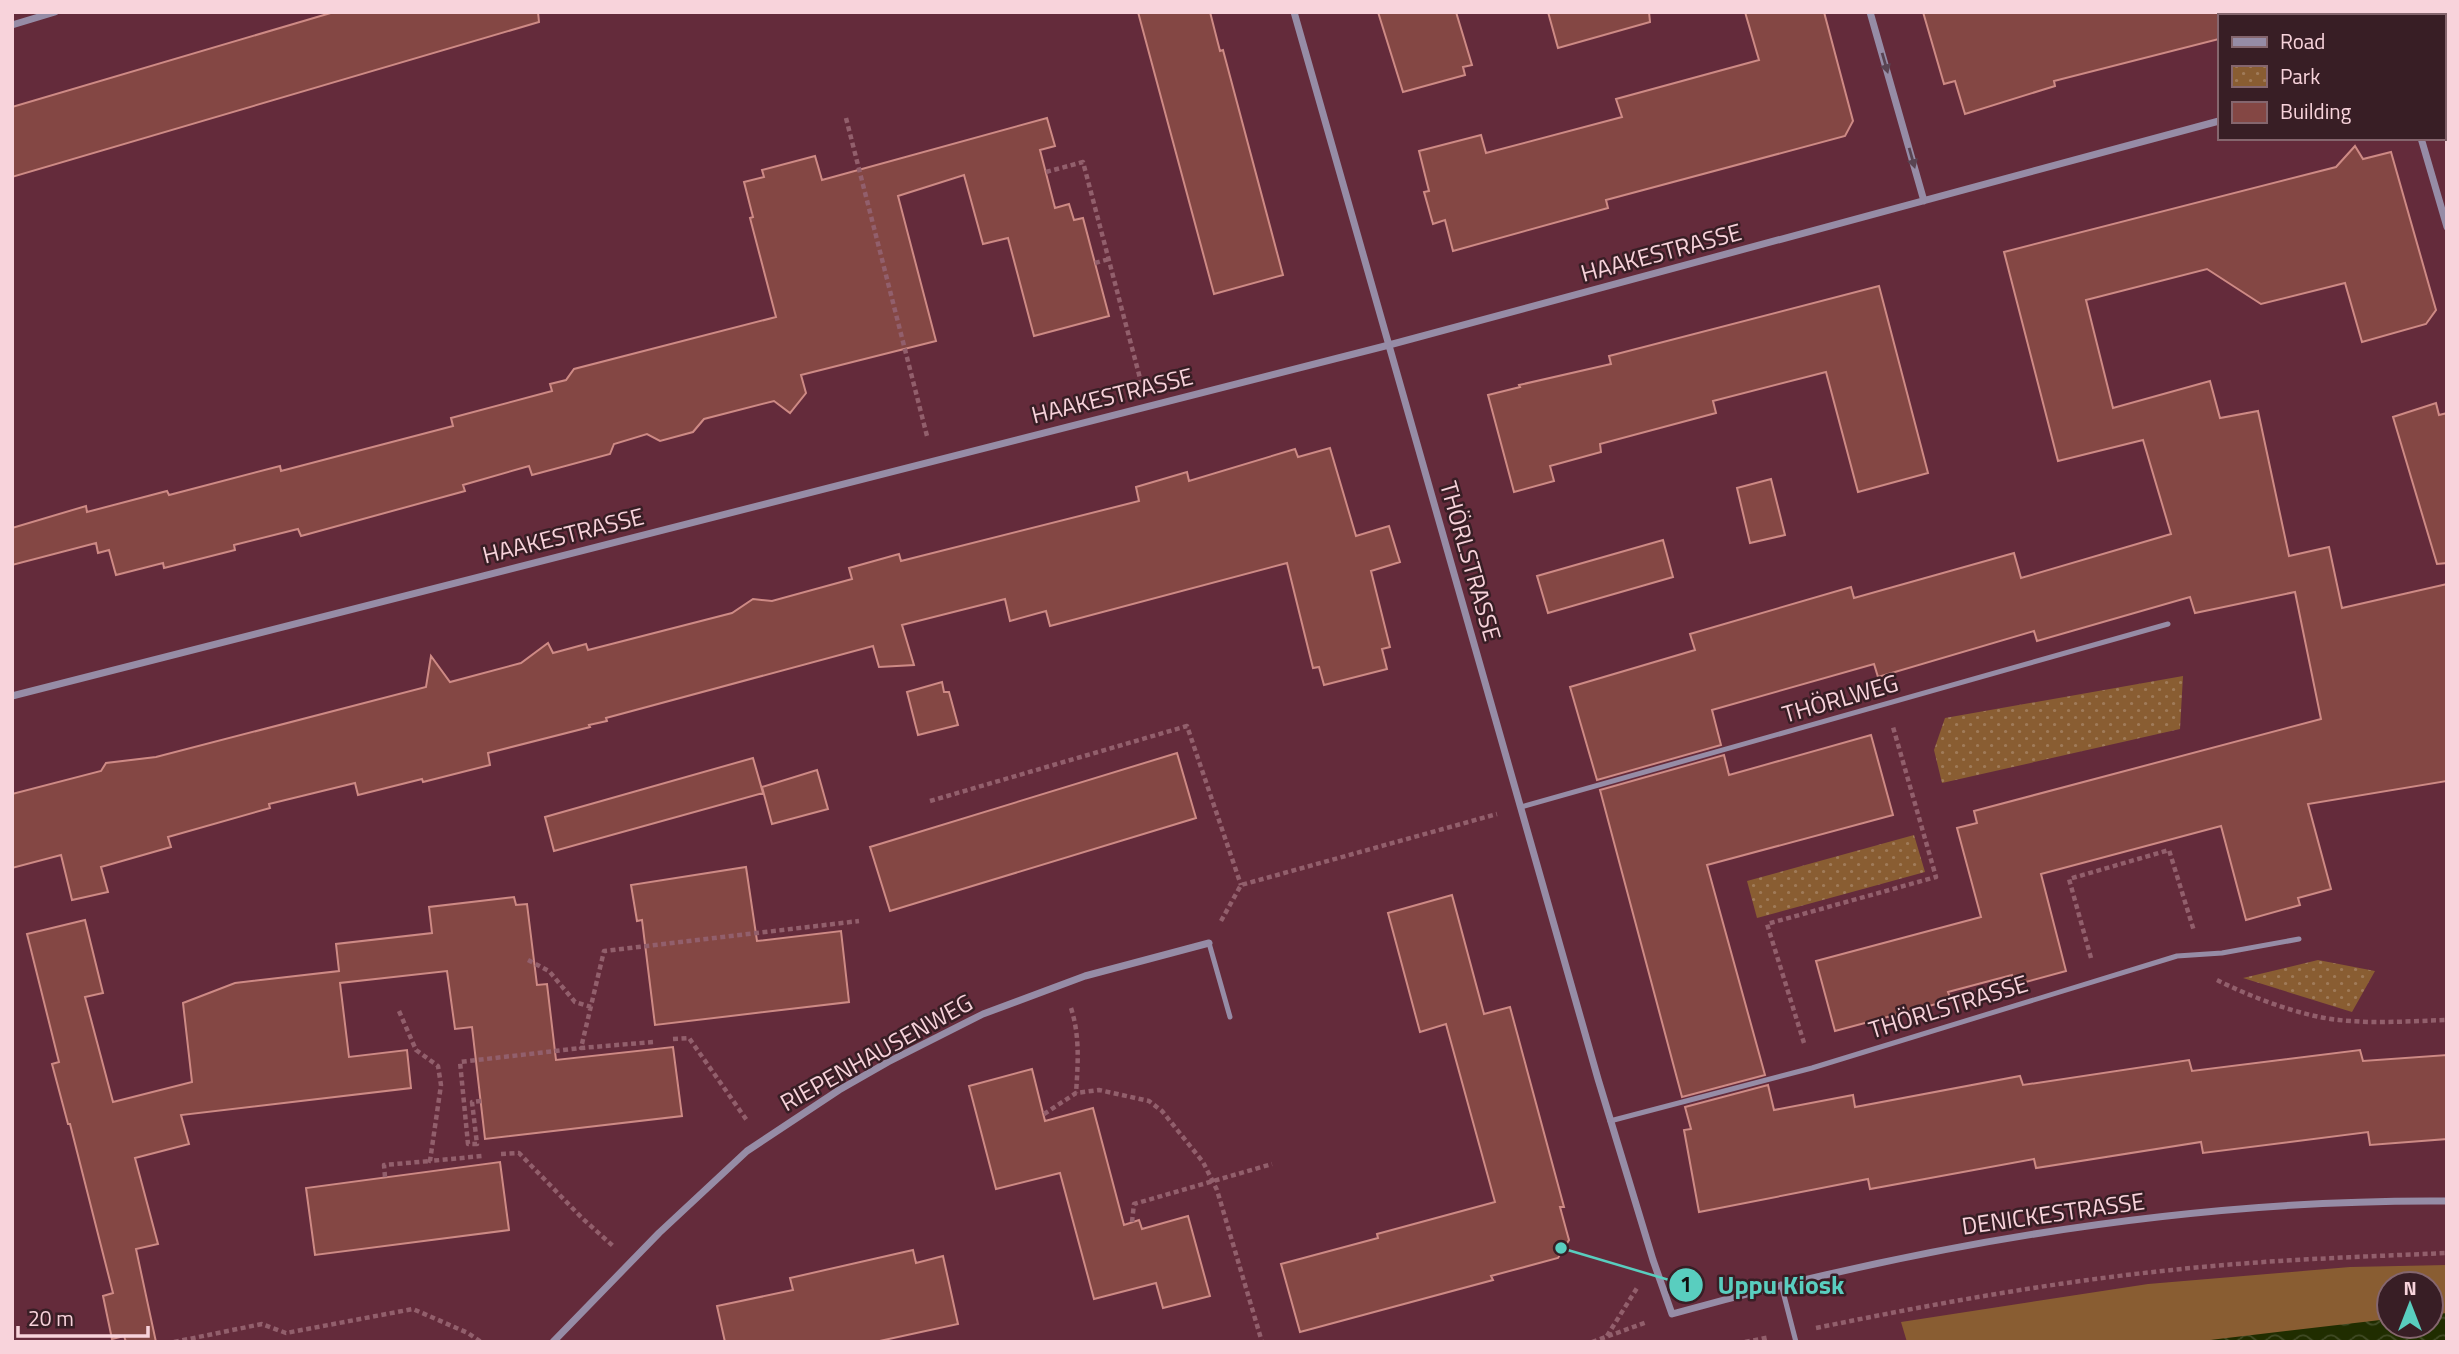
<svg xmlns="http://www.w3.org/2000/svg" width="2459" height="1354" viewBox="0 0 2459 1354" font-family="'Titillium Web',sans-serif">
	<style>
		.grass { fill: #895d32; fill-rule: evenodd }
		.park { fill: url(#park-dots) }
		.water { fill: url(#water-waves) }
		.building { fill: #844744; stroke: #ce8a85; stroke-width: 2 }
		.lines { fill: none; stroke-linecap: round; stroke-linejoin: round }
		.path { stroke: #925f6c; stroke-width: 4.5; stroke-dasharray: 5 3.5; stroke-linecap: butt }
		.lane { stroke: #968ca6; stroke-width: 5 }
		.street { stroke: #968ca6; stroke-width: 7 }
		.oneway { fill: #594452 }
		.labels { text-anchor: middle; dominant-baseline: central; stroke-width: 5; stroke-linejoin: round; paint-order: stroke }
		.street-label { font-size: 24px; fill: #f8d3db; stroke: #381e25 }
		.leader { fill: none; stroke: #59cebf; stroke-width: 2.5 }
		.callout-dot { fill: #59cebf; stroke: #381e25; stroke-width: 2.5 }
		.mark-label { font-size: 21px; text-anchor: middle; font-weight: bold; fill: #111 }
		.callout-label { font-size: 26px; text-anchor: middle; font-weight: bold; fill: #59cebf; stroke: #381e25; stroke-width: 5; stroke-linejoin: round; paint-order: stroke }
	</style>
	<defs>
		<pattern id="park-dots" width="8" height="8" patternUnits="userSpaceOnUse" patternTransform="scale(1.75)"><rect width="8" height="8" fill="#895d32"/><path d="M2 2h.1M6 6h.1" fill="none" stroke="#a07b59" stroke-width="1.8" stroke-linecap="round"/></pattern>
		<pattern id="water-waves" width="16" height="10" patternUnits="userSpaceOnUse" patternTransform="scale(1.75)"><rect width="16" height="10" fill="#202d00"/><path d="M0 5q4-4 8 0t8 0" fill="none" stroke="#414b25"/></pattern>
	</defs>
	<rect width="100%" height="100%" fill="#642b3b"/>
	<path class="grass" d="M 2447,1265 L 2447,1342 L 1907,1342 L 1901,1322 L 2148,1284 L 2350,1267 ZM 2389,1284 L 2431,1284 L 2431,1326 L 2389,1326 Z"/>
	<path class="park" d="M 2183,676 L 2180,729 L 1942,783 L 1934,750 L 1945,718 Z
		M 1914,835 L 1925,872 L 1757,918 L 1747,881 Z
		M 2318,960 L 2375,971 L 2352,1012 L 2243,978 Z"/>
	<path class="water" d="M 2447,1313 L 2447,1342 L 2193,1342 L 2389,1319 L 2389,1326 L 2431,1326 L 2431,1315 Z"/>
	<path class="building" d="M 334,12 L 538,12 L 539,22 L 12,177 L 12,107 Z
		M 1138,12 L 1210,12 L 1220,51 L 1223,50 L 1283,275 L 1214,294 Z
		M 1378,12 L 1456,12 L 1472,65 L 1463,67 L 1465,75 L 1403,92 Z
		M 1548,12 L 1649,12 L 1650,22 L 1558,48 Z
		M 1745,12 L 1824,12 L 1853,121 L 1845,136 L 1606,200 L 1608,208 L 1453,251 L 1445,220 L 1433,224 L 1424,192 L 1429,191 L 1419,151 L 1481,135 L 1486,153 L 1622,117 L 1616,99 L 1759,60 Z
		M 1923,12 L 2274,12 L 2274,16 L 2219,16 L 2219,39 L 2054,81 L 2055,86 L 1965,114 L 1955,81 L 1944,84 Z
		M 1047,118 L 1055,146 L 1040,150 L 1055,208 L 1069,204 L 1074,220 L 1083,218 L 1109,316 L 1034,336 L 1008,238 L 983,244 L 964,175 L 898,196 L 936,341 L 801,375 L 806,393 L 790,413 L 774,401 L 704,419 L 693,432 L 660,441 L 647,434 L 614,444 L 610,454 L 532,475 L 529,466 L 463,485 L 465,491 L 301,536 L 298,529 L 234,545 L 235,550 L 164,568 L 163,563 L 116,575 L 109,550 L 98,553 L 96,543 L 12,565 L 12,528 L 86,506 L 87,512 L 167,491 L 169,495 L 280,466 L 281,471 L 453,426 L 451,418 L 552,391 L 550,384 L 566,380 L 574,369 L 776,317 L 750,218 L 753,217 L 744,182 L 764,177 L 762,170 L 815,156 L 822,180 Z
		M 2355,146 L 2363,159 L 2391,152 L 2436,310 L 2426,324 L 2362,342 L 2345,283 L 2261,304 L 2207,269 L 2086,300 L 2113,408 L 2210,381 L 2220,418 L 2258,411 L 2289,556 L 2329,547 L 2342,608 L 2447,584 L 2447,781 L 2308,804 L 2331,889 L 2298,898 L 2300,905 L 2246,920 L 2221,826 L 2041,874 L 2066,971 L 2015,985 L 2012,975 L 1948,992 L 1951,1000 L 1835,1031 L 1816,961 L 1981,917 L 1957,828 L 1977,823 L 1974,811 L 2321,719 L 2295,592 L 2195,613 L 2190,597 L 2037,641 L 2034,631 L 1878,677 L 1874,664 L 1712,710 L 1721,745 L 1597,780 L 1570,687 L 1695,650 L 1690,634 L 1851,587 L 1854,598 L 2014,553 L 2021,578 L 2171,534 L 2143,440 L 2058,461 L 2004,252 L 2336,167 Z
		M 1879,286 L 1928,473 L 1858,492 L 1826,372 L 1713,401 L 1716,413 L 1600,444 L 1601,452 L 1550,466 L 1554,481 L 1514,492 L 1488,395 L 1520,387 L 1519,385 L 1611,364 L 1609,356 Z
		M 2436,403 L 2439,415 L 2447,413 L 2447,563 L 2437,564 L 2393,417 Z
		M 1330,448 L 1356,536 L 1389,526 L 1400,562 L 1371,571 L 1390,647 L 1382,649 L 1387,669 L 1324,685 L 1319,667 L 1313,668 L 1287,563 L 1050,626 L 1046,611 L 1010,621 L 1005,599 L 902,625 L 914,665 L 879,667 L 873,646 L 606,718 L 607,721 L 589,725 L 590,727 L 488,753 L 490,765 L 423,782 L 422,779 L 358,795 L 355,783 L 269,804 L 270,808 L 168,837 L 171,847 L 101,867 L 108,892 L 72,900 L 61,855 L 12,868 L 12,794 L 101,771 L 106,763 L 156,757 L 426,687 L 431,656 L 450,682 L 521,663 L 548,643 L 553,653 L 586,644 L 588,650 L 732,613 L 753,599 L 772,601 L 852,579 L 849,568 L 899,554 L 901,561 L 1139,501 L 1136,487 L 1187,472 L 1189,481 L 1295,449 L 1298,457 Z
		M 1771,479 L 1785,535 L 1750,543 L 1737,488 Z
		M 1663,540 L 1673,577 L 1548,613 L 1537,576 Z
		M 942,682 L 944,692 L 949,692 L 958,725 L 918,735 L 907,692 Z
		M 1871,735 L 1893,815 L 1707,865 L 1765,1075 L 1682,1097 L 1600,790 L 1724,755 L 1729,775 Z
		M 1177,753 L 1196,818 L 890,911 L 870,847 Z
		M 753,758 L 763,793 L 554,851 L 545,817 Z
		M 817,770 L 828,809 L 772,824 L 762,787 Z
		M 746,867 L 757,941 L 841,931 L 849,1002 L 655,1025 L 642,920 L 637,921 L 631,885 Z
		M 1452,895 L 1484,1014 L 1510,1007 L 1564,1207 L 1560,1207 L 1569,1240 L 1558,1258 L 1491,1276 L 1493,1280 L 1300,1332 L 1281,1264 L 1378,1238 L 1377,1234 L 1495,1202 L 1446,1024 L 1420,1032 L 1388,913 Z
		M 514,897 L 516,905 L 527,904 L 537,985 L 547,984 L 556,1060 L 673,1047 L 682,1116 L 485,1139 L 472,1027 L 455,1029 L 447,971 L 340,983 L 349,1057 L 407,1050 L 411,1088 L 181,1115 L 189,1144 L 135,1158 L 158,1244 L 136,1249 L 156,1342 L 126,1342 L 124,1336 L 112,1339 L 103,1296 L 113,1293 L 70,1124 L 68,1124 L 52,1064 L 59,1062 L 27,934 L 85,920 L 103,993 L 85,997 L 113,1102 L 192,1082 L 183,1003 L 235,983 L 339,971 L 336,944 L 432,933 L 429,907 Z
		M 2360,1050 L 2363,1061 L 2447,1055 L 2447,1139 L 2370,1145 L 2368,1132 L 2203,1153 L 2201,1142 L 2036,1168 L 2034,1159 L 1870,1189 L 1868,1179 L 1699,1212 L 1684,1130 L 1691,1129 L 1685,1107 L 1768,1085 L 1774,1110 L 1853,1095 L 1855,1107 L 2020,1076 L 2023,1085 L 2189,1060 L 2192,1071 Z
		M 1032,1069 L 1045,1121 L 1093,1108 L 1124,1225 L 1139,1220 L 1142,1229 L 1188,1216 L 1210,1296 L 1163,1308 L 1156,1283 L 1094,1299 L 1060,1173 L 996,1189 L 969,1086 Z
		M 500,1162 L 509,1230 L 315,1255 L 306,1188 Z
		M 913,1250 L 916,1263 L 943,1256 L 958,1324 L 875,1342 L 725,1342 L 717,1306 L 793,1290 L 790,1278 Z"/>
	<g class="lines">
		<path class="path" d="M 846,118 L 927,436
			M 1046,172 L 1083,162 L 1141,382
			M 1095,263 L 1109,259
			M 930,801 L 1187,726 L 1241,885
			M 1221,921 L 1241,885 L 1497,814
			M 2091,958 L 2069,879 L 2169,850 L 2194,931
			M 528,960 L 549,971 L 575,1002 L 591,1007
			M 2217,980 C 2251,997 2300,1016 2339,1020 C 2374,1024 2411,1021 2447,1020
			M 1071,1008 C 1080,1036 1078,1064 1076,1093
			M 399,1011 L 416,1050 L 438,1066 L 441,1085 L 430,1161 L 482,1156
			M 673,1039 L 689,1038 L 748,1122
			M 653,1042 L 581,1048 L 604,951 L 859,921
			M 1804,1043 L 1767,924 L 1936,877 L 1893,727
			M 481,1101 L 472,1102 L 477,1144 L 468,1144 L 460,1062 L 581,1048
			M 1044,1114 L 1076,1093 L 1099,1090 L 1149,1101 L 1162,1111 L 1203,1162 L 1217,1190 L 1262,1342
			M 501,1154 L 519,1153 L 582,1218 L 613,1246
			M 385,1177 L 384,1165 L 430,1161
			M 1132,1222 L 1134,1204 L 1272,1164
			M 1816,1328 C 1933,1304 2052,1282 2172,1270 C 2263,1260 2355,1257 2447,1253
			M 1607,1336 L 1637,1288
			M 174,1342 L 262,1324 L 286,1333 L 413,1309 L 468,1333 L 481,1342
			M 1592,1342 L 1647,1322
			M 1745,1342 L 1770,1337"/>
		<path class="lane" d="M 1521,807 L 2168,624
			M 1209,943 L 1230,1017
			M 1610,1121 L 1812,1068 L 2177,956 L 2222,953 L 2299,939
			M 1781,1284 L 1796,1342"/>
		<path class="street" d="M 1294,12 L 1598,1079 L 1653,1260 L 1672,1314 C 1924,1244 2185,1199 2447,1201
			M 1870,12 L 1924,201
			M 2389,12 L 2390,16
			M 12,25 L 55,12
			M 2443,61 L 2447,60
			M 2421,138 L 2447,227
			M 12,696 L 1389,345 L 2219,121
			M 553,1342 L 659,1233 L 747,1151 L 839,1090 L 888,1062 L 983,1014 L 1085,976 L 1209,943"/>
	</g>
	<defs><path id="oneway-solid" d="M-6-.8H1V-3.2L6.5 0L1 3.2V.8H-6Z" transform="scale(1.75)"/></defs>
	<g class="oneway">
		<use href="#oneway-solid" transform="translate(1885 63) rotate(74)"/>
		<use href="#oneway-solid" transform="translate(1912 158) rotate(74)"/>
	</g>
	<g class="labels">
		<g class="street-label">
			<text transform="translate(1661 252) rotate(-15)">HAAKESTRASSE</text>
			<text transform="translate(1112 395) rotate(-14)">HAAKESTRASSE</text>
			<text transform="translate(563 535) rotate(-14)">HAAKESTRASSE</text>
			<text transform="translate(1471 561) rotate(74)">THÖRLSTRASSE</text>
			<text transform="translate(1840 698) rotate(-16)">THÖRLWEG</text>
			<text transform="translate(1948 1006) rotate(-17)">THÖRLSTRASSE</text>
			<text transform="translate(876 1052) rotate(-29)">RIEPENHAUSENWEG</text>
			<text transform="translate(2053 1213) rotate(-8)">DENICKESTRASSE</text>
		</g>
	</g>
	<path class="leader" d="M1561 1248L1686 1285"/>
	<g class="callout-dot">
		<circle cx="1561" cy="1248" r="7"/>
		<circle cx="1686" cy="1285" r="18"/>
	</g>
	<g class="mark-label">
		<text x="1686" y="1292">1</text>
	</g>
	<g class="callout-label">
		<text x="1781" y="1294">Uppu Kiosk</text>
	</g>
	<rect width="2459" height="1354" fill="none" stroke="#f8d3db" stroke-width="28"/>
	<rect x="2218" y="14" width="228" height="126" fill="#381e25" stroke="#85666e" stroke-width="2"/>
	<rect x="2232" y="37" width="35" height="10" fill="#968ca6" stroke="#85666e" stroke-width="2"/>
	<text x="2280" y="49" font-size="21" fill="#f8d3db">Road</text>
	<rect x="2232" y="66" width="35" height="21" fill="url(#park-dots)" stroke="#85666e" stroke-width="2"/>
	<text x="2280" y="84" font-size="21" fill="#f8d3db">Park</text>
	<rect x="2232" y="102" width="35" height="21" fill="#844744" stroke="#85666e" stroke-width="2"/>
	<text x="2280" y="119" font-size="21" fill="#f8d3db">Building</text>
	<g transform="translate(2410 1305)"><circle r="33" fill="#381e25" stroke="#85666e" stroke-width="2"/>
	<path d="M0-5L12 26L0 18L-12 26Z" fill="#59cebf"/>
	<text y="-10" font-size="19" font-weight="bold" text-anchor="middle" fill="#f8d3db">N</text>
	</g>
	<path d="M18 1326v10h130v-10" fill="none" stroke="#f8d3db" stroke-width="3.5"/>
	<text x="28" y="1326" font-size="21" fill="#f8d3db" stroke="#381e25" stroke-width="5" paint-order="stroke">20 m</text>
</svg>
